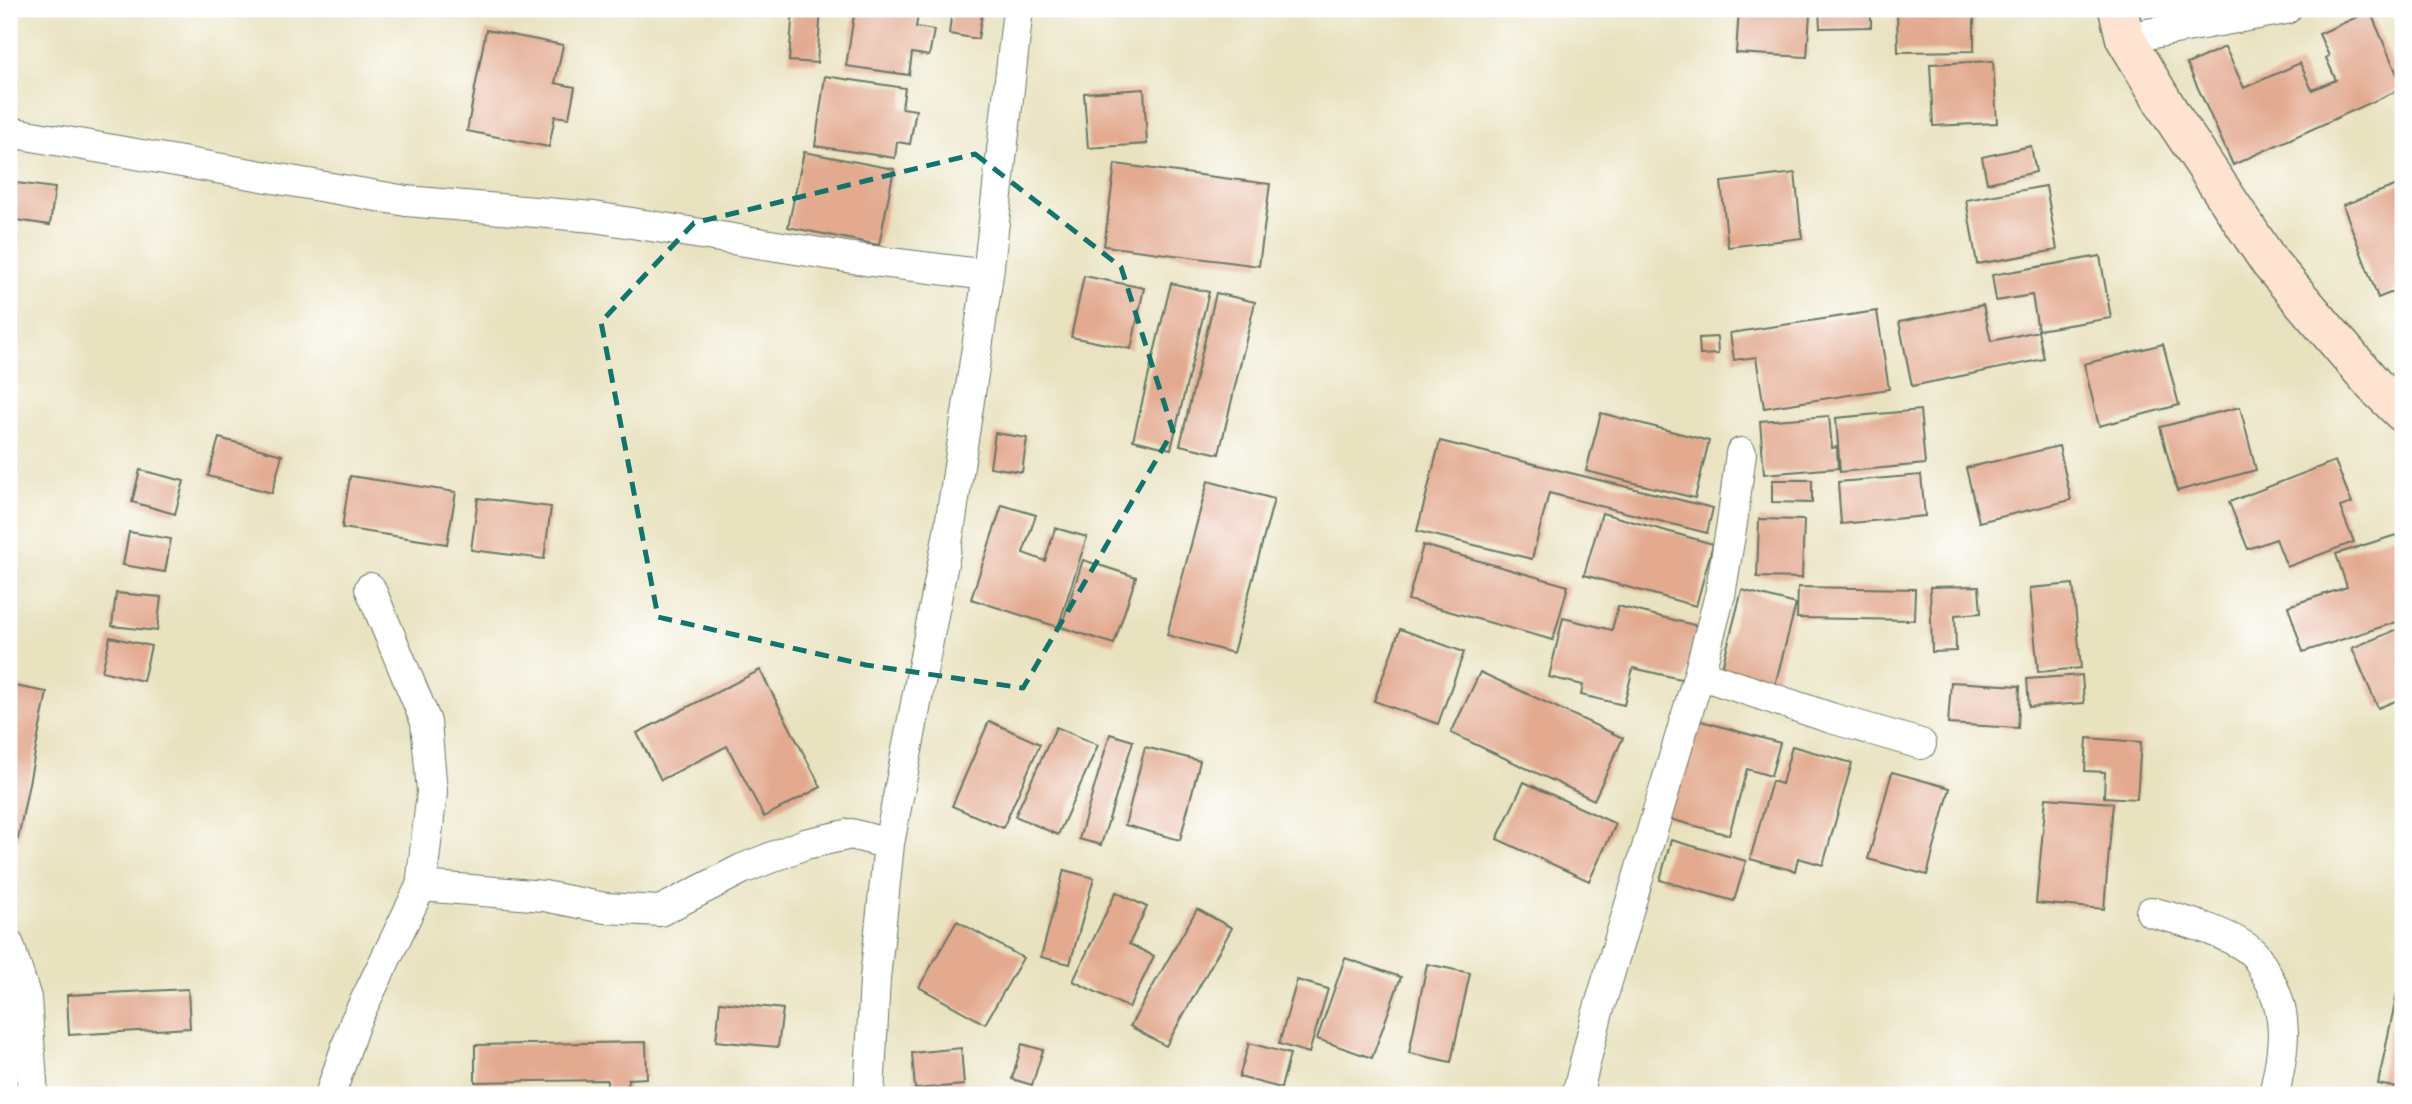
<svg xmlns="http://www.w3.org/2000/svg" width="2412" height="1104" viewBox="0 0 2412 1104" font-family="'Gochi Hand',sans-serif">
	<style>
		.building { fill: #e3aa90 }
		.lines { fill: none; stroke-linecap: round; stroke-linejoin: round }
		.street-casing { stroke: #667765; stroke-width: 32 }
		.secondary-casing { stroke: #667765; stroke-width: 41 }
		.street { stroke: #fff; stroke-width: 30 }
		.secondary { stroke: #fee3d1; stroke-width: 38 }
		.marked { fill: none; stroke: #0f766e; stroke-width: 5; stroke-dasharray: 14 9; stroke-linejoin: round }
	</style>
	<rect width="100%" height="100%" fill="#fff"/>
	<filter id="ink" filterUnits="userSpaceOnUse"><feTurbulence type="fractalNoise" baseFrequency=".0143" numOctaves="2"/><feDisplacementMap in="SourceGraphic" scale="14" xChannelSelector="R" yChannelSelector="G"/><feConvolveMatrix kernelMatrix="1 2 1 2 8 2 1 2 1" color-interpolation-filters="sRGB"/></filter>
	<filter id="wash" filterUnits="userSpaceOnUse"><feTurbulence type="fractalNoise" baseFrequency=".00686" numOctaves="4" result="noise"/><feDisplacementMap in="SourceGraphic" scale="28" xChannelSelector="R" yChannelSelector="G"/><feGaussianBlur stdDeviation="1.57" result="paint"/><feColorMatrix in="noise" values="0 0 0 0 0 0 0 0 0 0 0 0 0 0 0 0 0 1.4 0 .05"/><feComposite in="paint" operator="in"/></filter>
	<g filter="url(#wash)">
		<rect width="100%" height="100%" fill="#e9e2bf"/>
		<g id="blocks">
			<path class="building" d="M 793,9 L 821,9 L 817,63 L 789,61 Z
				M 855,9 L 919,9 L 916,27 L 934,30 L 929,56 L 912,53 L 909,75 L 846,66 Z
				M 1739,9 L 1797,9 L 1796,14 L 1810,14 L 1807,57 L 1736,53 Z
				M 1819,9 L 1871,9 L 1871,27 L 1820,28 Z
				M 1897,9 L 1974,9 L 1974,51 L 1898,52 Z
				M 952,10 L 982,14 L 978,39 L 949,34 Z
				M 2370,11 L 2403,88 L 2233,165 L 2187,64 L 2225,47 L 2244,88 L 2300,63 L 2312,90 L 2336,80 L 2326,58 L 2329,56 L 2319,34 Z
				M 486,30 L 563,45 L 555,83 L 575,87 L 569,118 L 555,116 L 549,147 L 467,131 Z
				M 1993,61 L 1997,123 L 1933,126 L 1930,64 Z
				M 825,76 L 905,88 L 902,108 L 916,110 L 910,144 L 897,142 L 895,158 L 815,146 Z
				M 1144,89 L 1147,144 L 1088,148 L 1084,93 Z
				M 2031,146 L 2036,172 L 1987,183 L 1982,157 Z
				M 804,152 L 894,169 L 879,245 L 788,227 Z
				M 1115,164 L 1270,184 L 1259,266 L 1104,246 Z
				M 1795,173 L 1802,238 L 1728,247 L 1721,182 Z
				M 9,182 L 55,188 L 50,225 L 9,219 Z
				M 2403,183 L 2403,288 L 2378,298 L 2343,205 Z
				M 2046,186 L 2057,250 L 1977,264 L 1966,200 Z
				M 2100,256 L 2111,318 L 2038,330 L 2032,295 L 1996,301 L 1992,275 Z
				M 1084,276 L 1144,288 L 1131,349 L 1071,337 Z
				M 1171,283 L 1209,292 L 1171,449 L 1133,440 Z
				M 1216,293 L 1255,302 L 1219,454 L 1180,445 Z
				M 1983,305 L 1991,341 L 2038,331 L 2044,359 L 1912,386 L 1899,322 Z
				M 1877,311 L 1889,389 L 1764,408 L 1756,357 L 1734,360 L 1730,333 Z
				M 1717,337 L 1718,354 L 1700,355 L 1699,338 Z
				M 2163,344 L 2179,405 L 2099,426 L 2084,364 Z
				M 2240,407 L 2256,470 L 2177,491 L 2160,427 Z
				M 1920,410 L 1925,464 L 1840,472 L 1836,418 Z
				M 1601,413 L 1709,441 L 1695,498 L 1586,471 Z
				M 1829,416 L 1832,448 L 1837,447 L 1838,468 L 1764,474 L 1760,421 Z
				M 995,433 L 1027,438 L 1022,472 L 990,467 Z
				M 219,438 L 282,455 L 272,493 L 208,476 Z
				M 1440,441 L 1713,508 L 1707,533 L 1549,493 L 1532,559 L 1417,531 Z
				M 2059,446 L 2071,500 L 1979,522 L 1966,468 Z
				M 2335,461 L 2352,503 L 2340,507 L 2354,542 L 2287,567 L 2276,539 L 2248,549 L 2229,502 Z
				M 140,470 L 184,481 L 175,514 L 132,502 Z
				M 1921,475 L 1925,516 L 1841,524 L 1838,482 Z
				M 350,476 L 456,492 L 447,544 L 342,528 Z
				M 1772,480 L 1812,480 L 1812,503 L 1772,502 Z
				M 1208,481 L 1274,499 L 1233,653 L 1167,635 Z
				M 478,498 L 551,507 L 544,559 L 471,550 Z
				M 1002,505 L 1036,515 L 1023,553 L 1045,561 L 1055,528 L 1087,537 L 1058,627 L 971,599 Z
				M 1602,513 L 1713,544 L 1696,606 L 1584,575 Z
				M 1759,519 L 1804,520 L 1802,578 L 1757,577 Z
				M 129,532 L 171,539 L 165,572 L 123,565 Z
				M 2396,535 L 2403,557 L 2403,620 L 2303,652 L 2288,606 L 2347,587 L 2336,554 Z
				M 1423,545 L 1568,586 L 1553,640 L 1408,600 Z
				M 1083,560 L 1136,577 L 1114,644 L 1061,627 Z
				M 2073,584 L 2081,668 L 2038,672 L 2030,588 Z
				M 1979,586 L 1981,613 L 1955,615 L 1956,651 L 1932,652 L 1930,587 Z
				M 1798,587 L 1915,589 L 1914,620 L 1797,618 Z
				M 1742,590 L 1796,604 L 1775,685 L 1721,671 Z
				M 116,593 L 161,597 L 157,631 L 112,626 Z
				M 1618,606 L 1698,626 L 1685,680 L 1633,668 L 1624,705 L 1581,695 L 1583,685 L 1549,677 L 1563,618 L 1612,630 Z
				M 2403,627 L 2403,698 L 2378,708 L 2352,648 Z
				M 1400,629 L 1464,652 L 1438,724 L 1374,701 Z
				M 110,637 L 151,646 L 143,681 L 102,671 Z
				M 760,670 L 821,787 L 764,817 L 727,746 L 661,780 L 637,733 Z
				M 1480,672 L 1623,738 L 1594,800 L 1451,733 Z
				M 2082,675 L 2084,703 L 2029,707 L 2027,679 Z
				M 1951,682 L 2020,686 L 2018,728 L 1948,724 Z
				M 9,685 L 47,692 L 18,839 L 9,837 Z
				M 1694,719 L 1780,743 L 1771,776 L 1747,769 L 1729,835 L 1666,818 Z
				M 989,721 L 1040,744 L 1003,828 L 952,806 Z
				M 1056,727 L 1098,745 L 1058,835 L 1015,816 Z
				M 1110,734 L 1133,741 L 1101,845 L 1079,839 Z
				M 2087,738 L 2141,742 L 2137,799 L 2104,797 L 2105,772 L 2085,771 Z
				M 1792,746 L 1852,763 L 1823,865 L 1798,858 L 1795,871 L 1750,859 L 1772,781 L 1782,784 Z
				M 1145,747 L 1200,761 L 1180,840 L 1125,825 Z
				M 1892,772 L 1950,788 L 1927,875 L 1868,859 Z
				M 1524,782 L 1616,824 L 1589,881 L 1497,839 Z
				M 2046,798 L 2113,803 L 2104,909 L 2036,903 Z
				M 1671,840 L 1746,861 L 1734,901 L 1660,880 Z
				M 1064,870 L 1094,878 L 1070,964 L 1041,957 Z
				M 1116,892 L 1147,907 L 1129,944 L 1154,956 L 1129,1008 L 1073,981 Z
				M 1197,909 L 1232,928 L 1166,1046 L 1130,1026 Z
				M 957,921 L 1023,958 L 985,1024 L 919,987 Z
				M 1345,958 L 1401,977 L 1372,1058 L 1317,1039 Z
				M 1427,964 L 1470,973 L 1451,1062 L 1409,1053 Z
				M 2402,969 L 2403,969 L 2403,1089 L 2378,1084 Z
				M 1297,980 L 1328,989 L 1309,1053 L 1279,1044 Z
				M 188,989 L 190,1028 L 69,1035 L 67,995 Z
				M 720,1002 L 783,1009 L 778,1047 L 716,1041 Z
				M 646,1042 L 647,1078 L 628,1079 L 628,1095 L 607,1095 L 607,1080 L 475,1082 L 475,1045 Z
				M 1249,1043 L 1290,1054 L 1281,1088 L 1239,1077 Z
				M 1022,1044 L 1043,1050 L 1032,1085 L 1012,1079 Z
				M 961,1048 L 964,1085 L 915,1089 L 912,1053 Z"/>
		</g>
	</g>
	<g filter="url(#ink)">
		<use href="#blocks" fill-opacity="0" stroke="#667765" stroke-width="2"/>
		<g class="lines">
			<defs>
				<path id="street" d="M 2125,38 L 2286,9
					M 9,132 L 406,201 L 594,217 L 865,260 L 988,275
					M 1699,674 L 1831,718 L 1921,744
					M 421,886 L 544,896 L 605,908 L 660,911 L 742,869 L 805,844 L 851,834 L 889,844
					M 2151,912 C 2181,920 2228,932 2252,952 C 2257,956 2261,964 2264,970 C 2291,1014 2284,1047 2274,1095
					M 9,945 L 26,998 L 33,1095
					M 330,1095 L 355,1022 L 421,886 L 432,792 L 426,722 L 370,588
					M 869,1095 L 875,979 L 889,844 L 949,532 L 988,275 L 1018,9
					M 1577,1095 L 1597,1015 L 1699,674 L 1720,595 L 1732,523 L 1741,453"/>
				<path id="secondary" d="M 2118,9 L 2125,38 L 2172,116 L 2270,263 L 2374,385 L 2403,413"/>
			</defs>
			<use href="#street" class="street-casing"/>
			<use href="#secondary" class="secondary-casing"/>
			<use href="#street" class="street"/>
			<use href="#secondary" class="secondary"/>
		</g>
	</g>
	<path class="marked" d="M 975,154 L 1121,267 L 1173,431 L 1023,688 L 866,665 L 658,617 L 601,322 L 694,223 Z"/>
	<rect width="2412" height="1104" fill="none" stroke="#fff" stroke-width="35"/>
</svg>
